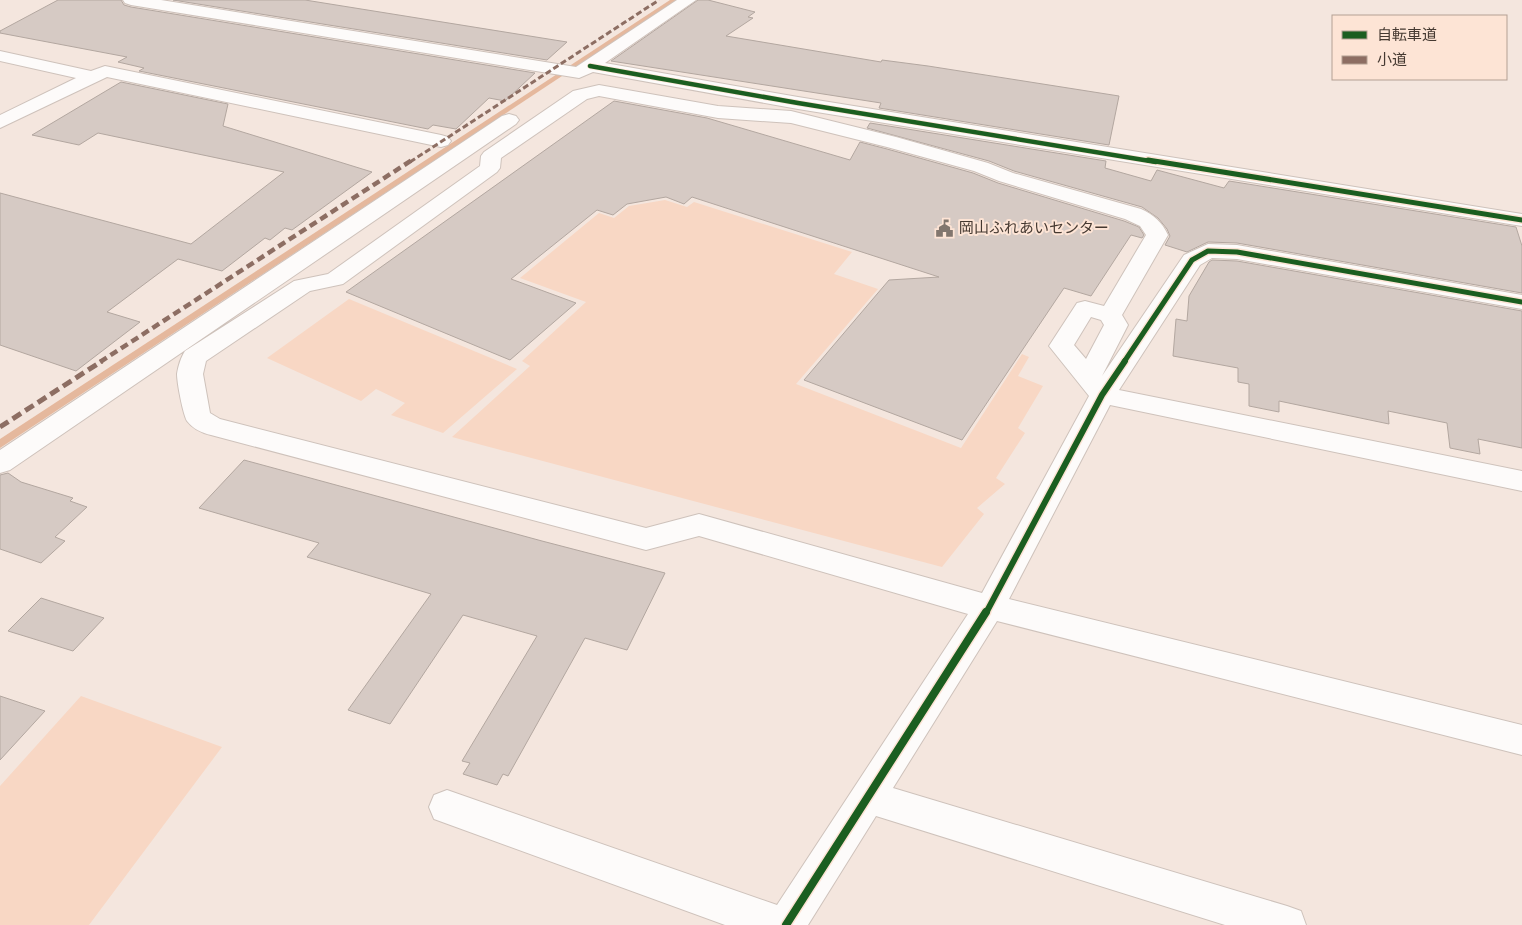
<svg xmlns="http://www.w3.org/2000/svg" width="1522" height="925" viewBox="0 0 1522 925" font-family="'Nunito Sans','Noto Sans JP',sans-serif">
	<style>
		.green { fill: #f8d7c4 }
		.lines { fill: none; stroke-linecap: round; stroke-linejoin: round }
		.stream { fill: #e5b89d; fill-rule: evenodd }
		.building { fill: #d6cac4; stroke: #b3a7a0 }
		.minor-casing { stroke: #cec2bb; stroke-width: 2 }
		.minor { fill: #fdfbfa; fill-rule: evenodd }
		.quiet-far2 { stroke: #8d6e63; stroke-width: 3; stroke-dasharray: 6 3; stroke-linecap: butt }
		.quiet-far1 { stroke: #8d6e63; stroke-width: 4.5; stroke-dasharray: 8 4.5; stroke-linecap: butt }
		.quiet { stroke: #8d6e63; stroke-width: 5; stroke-dasharray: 10 5; stroke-linecap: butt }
		.cycleway-far3-casing { stroke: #fde4d5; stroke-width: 6 }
		.cycleway-far2-casing { stroke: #fde4d5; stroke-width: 8 }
		.cycleway-far1-casing { stroke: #fde4d5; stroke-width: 9 }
		.cycleway-casing { stroke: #fde4d5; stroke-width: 11 }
		.cycleway-far3 { stroke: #1b5e20; stroke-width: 4.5 }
		.cycleway-far2 { stroke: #1b5e20; stroke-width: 5 }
		.cycleway-far1 { stroke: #1b5e20; stroke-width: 6 }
		.cycleway { stroke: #1b5e20; stroke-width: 8 }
		.labels { text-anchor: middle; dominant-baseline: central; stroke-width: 4; stroke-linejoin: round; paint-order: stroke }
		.far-poi-label { font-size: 15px; fill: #453931; stroke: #fde4d5; text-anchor: start }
	</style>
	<rect width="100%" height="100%" fill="#f4e6de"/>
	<path class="green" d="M 665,200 L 687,207 L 694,202 L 852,252 L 834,274 L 878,289 L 796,384 L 961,448 L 1022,354 L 1029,357 L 1018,376 L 1043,386 L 1018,428 L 1025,433 L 996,478 L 1005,484 L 977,508 L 984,514 L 942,567 L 452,437 L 530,366 L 522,361 L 586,302 L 520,278 L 599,213 L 614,218 L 629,206 Z
		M 349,299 L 517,369 L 443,433 L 391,415 L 405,403 L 376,389 L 361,401 L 267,358 Z
		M 81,696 L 222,747 L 89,925 L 0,925 L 0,786 Z"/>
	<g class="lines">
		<path class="stream" d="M 670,0 L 677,0 L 0,448 L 0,439 Z"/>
	</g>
	<path class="building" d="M 58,0 L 121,0 L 124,5 L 131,7 L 535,73 L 505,101 L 489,98 L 456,129 L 433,125 L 428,129 L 139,71 L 144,68 L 118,62 L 127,57 L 0,33 L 0,31 Z
		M 173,0 L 305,0 L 567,42 L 547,60 Z
		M 698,0 L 708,0 L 755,12 L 748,17 L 753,18 L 726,36 L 881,62 L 882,60 L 928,66 L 1119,96 L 1109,145 L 879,108 L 881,103 L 611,61 Z
		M 121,82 L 228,104 L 223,126 L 372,172 L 292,230 L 285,228 L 270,240 L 265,238 L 222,271 L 178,259 L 107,312 L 140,322 L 76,371 L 0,345 L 0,193 L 191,244 L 284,172 L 98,133 L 79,145 L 32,135 Z
		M 614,101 L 707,118 L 850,160 L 860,142 L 887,149 L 973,173 L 998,183 L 1124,221 L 1139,227 L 1144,235 L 1142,238 L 1131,235 L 1091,296 L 1064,288 L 962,440 L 804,380 L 889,280 L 939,277 L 692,197 L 684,204 L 666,197 L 627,204 L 613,215 L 597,210 L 511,279 L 576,303 L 510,360 L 346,292 Z
		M 870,123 L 1106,161 L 1105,168 L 1151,181 L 1157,170 L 1224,188 L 1229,181 L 1516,227 L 1522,246 L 1522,293 L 1237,243 L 1208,242 L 1187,252 L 1165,245 L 1170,236 L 1167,229 L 1158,218 L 1142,207 L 1014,171 L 989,161 L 867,128 Z
		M 1212,260 L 1237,261 L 1522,311 L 1522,448 L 1478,439 L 1480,454 L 1450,448 L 1447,423 L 1388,411 L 1389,424 L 1279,401 L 1279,412 L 1249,406 L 1249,384 L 1238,382 L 1238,368 L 1173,356 L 1176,319 L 1187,321 L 1189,296 L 1209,262 Z
		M 244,460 L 542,541 L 665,573 L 627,650 L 585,638 L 508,776 L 503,774 L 497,785 L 463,774 L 470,763 L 462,761 L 537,636 L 463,615 L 390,724 L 348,710 L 431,594 L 307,557 L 319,543 L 199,508 Z
		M 8,473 L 21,482 L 73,498 L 70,501 L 87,507 L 55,537 L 65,541 L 41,563 L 0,549 L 0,475 Z
		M 41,598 L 104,618 L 73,651 L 8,631 Z
		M 0,696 L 45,711 L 0,760 Z"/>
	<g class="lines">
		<defs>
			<path id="minor" d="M 123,0 L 161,0 L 576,67 L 677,0 L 696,0 L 605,63 L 798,97 L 1522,214 L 1522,226 L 798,109 L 593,72 L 579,78 L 131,5 L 125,3 Z
				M 0,51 L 91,71 L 105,66 L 441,135 L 448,137 L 451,141 L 448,145 L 441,147 L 107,77 L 0,128 L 0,115 L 76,78 L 0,61 Z
				M 599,85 L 718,106 L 791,111 L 896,137 L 988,163 L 1013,173 L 1141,209 C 1154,215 1162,222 1168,235 L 1122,315 L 1128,325 L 1102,376 L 1184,255 L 1208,244 L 1237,245 L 1522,295 L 1522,309 L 1237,259 L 1212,258 L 1200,265 L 1119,390 L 1522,471 L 1522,491 L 1110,405 L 1009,599 L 1522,725 L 1522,755 L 997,621 L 893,788 L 1287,906 L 1301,911 L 1306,925 L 1225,925 L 876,816 L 808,925 L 725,925 L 434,819 L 429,807 L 434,795 L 447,790 L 777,905 L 968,614 L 699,536 L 646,550 L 211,435 C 202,433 193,429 187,421 C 183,414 177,383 177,374 C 178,367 181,357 185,351 L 294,281 L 328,274 L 480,166 L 481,156 L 484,152 L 573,91 ZM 599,96 L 718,118 L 791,123 L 887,147 L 974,171 L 999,181 L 1125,219 L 1140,226 L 1146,235 L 1104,306 L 1085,301 L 1077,303 L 1049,346 L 1089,396 L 982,593 L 699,514 L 646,528 L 220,419 L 210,413 L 203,374 L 206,361 L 310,291 L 343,284 L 497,172 L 500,168 L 501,158 L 587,99 ZM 1091,317 L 1101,320 L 1104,325 L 1086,359 L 1074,345 Z
				M 509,114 L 516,116 L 519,120 L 516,124 L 10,470 L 0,473 L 0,450 L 502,116 Z"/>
		</defs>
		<use href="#minor" class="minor-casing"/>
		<use href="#minor" class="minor"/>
		<path class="quiet-far2" d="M 410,162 L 659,0"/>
		<path class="quiet-far1" d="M 100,362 L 412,160"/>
		<path class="quiet" d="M 0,427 L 102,361"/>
		<defs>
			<path id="cycleway-far3" d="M 590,66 L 798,103 L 1156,162"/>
			<path id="cycleway-far2" d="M 1148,160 L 1522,220
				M 1124,362 L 1192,260 L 1208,251 L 1237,252 L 1522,302"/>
			<path id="cycleway-far1" d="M 986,613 L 1102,395 L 1125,361"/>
			<path id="cycleway" d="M 786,925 L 986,612"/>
		</defs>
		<use href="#cycleway-far3" class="cycleway-far3-casing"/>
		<use href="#cycleway-far2" class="cycleway-far2-casing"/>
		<use href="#cycleway-far1" class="cycleway-far1-casing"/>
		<use href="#cycleway" class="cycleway-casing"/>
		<use href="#cycleway-far3" class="cycleway-far3"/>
		<use href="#cycleway-far2" class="cycleway-far2"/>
		<use href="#cycleway-far1" class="cycleway-far1"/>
		<use href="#cycleway" class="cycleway"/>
	</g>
	<defs>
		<symbol id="civic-bare" viewBox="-9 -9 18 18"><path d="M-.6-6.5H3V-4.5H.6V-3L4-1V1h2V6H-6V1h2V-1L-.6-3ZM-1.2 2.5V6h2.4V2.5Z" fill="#82766e" stroke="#fde4d5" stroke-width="2.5" paint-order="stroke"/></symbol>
	</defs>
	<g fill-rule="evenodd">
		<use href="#civic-bare" x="932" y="216" width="25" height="25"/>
	</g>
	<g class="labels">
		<g class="far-poi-label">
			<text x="959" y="228">岡山ふれあいセンター</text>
		</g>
	</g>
	<rect x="1332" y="15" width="175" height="65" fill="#fde4d5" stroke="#b3a093"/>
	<rect x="1342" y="31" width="25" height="8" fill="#1b5e20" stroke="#b3a093"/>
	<text x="1377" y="40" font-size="15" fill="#453931">自転車道</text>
	<rect x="1342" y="56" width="25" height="8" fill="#8d6e63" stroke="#b3a093"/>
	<text x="1377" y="65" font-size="15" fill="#453931">小道</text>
</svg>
